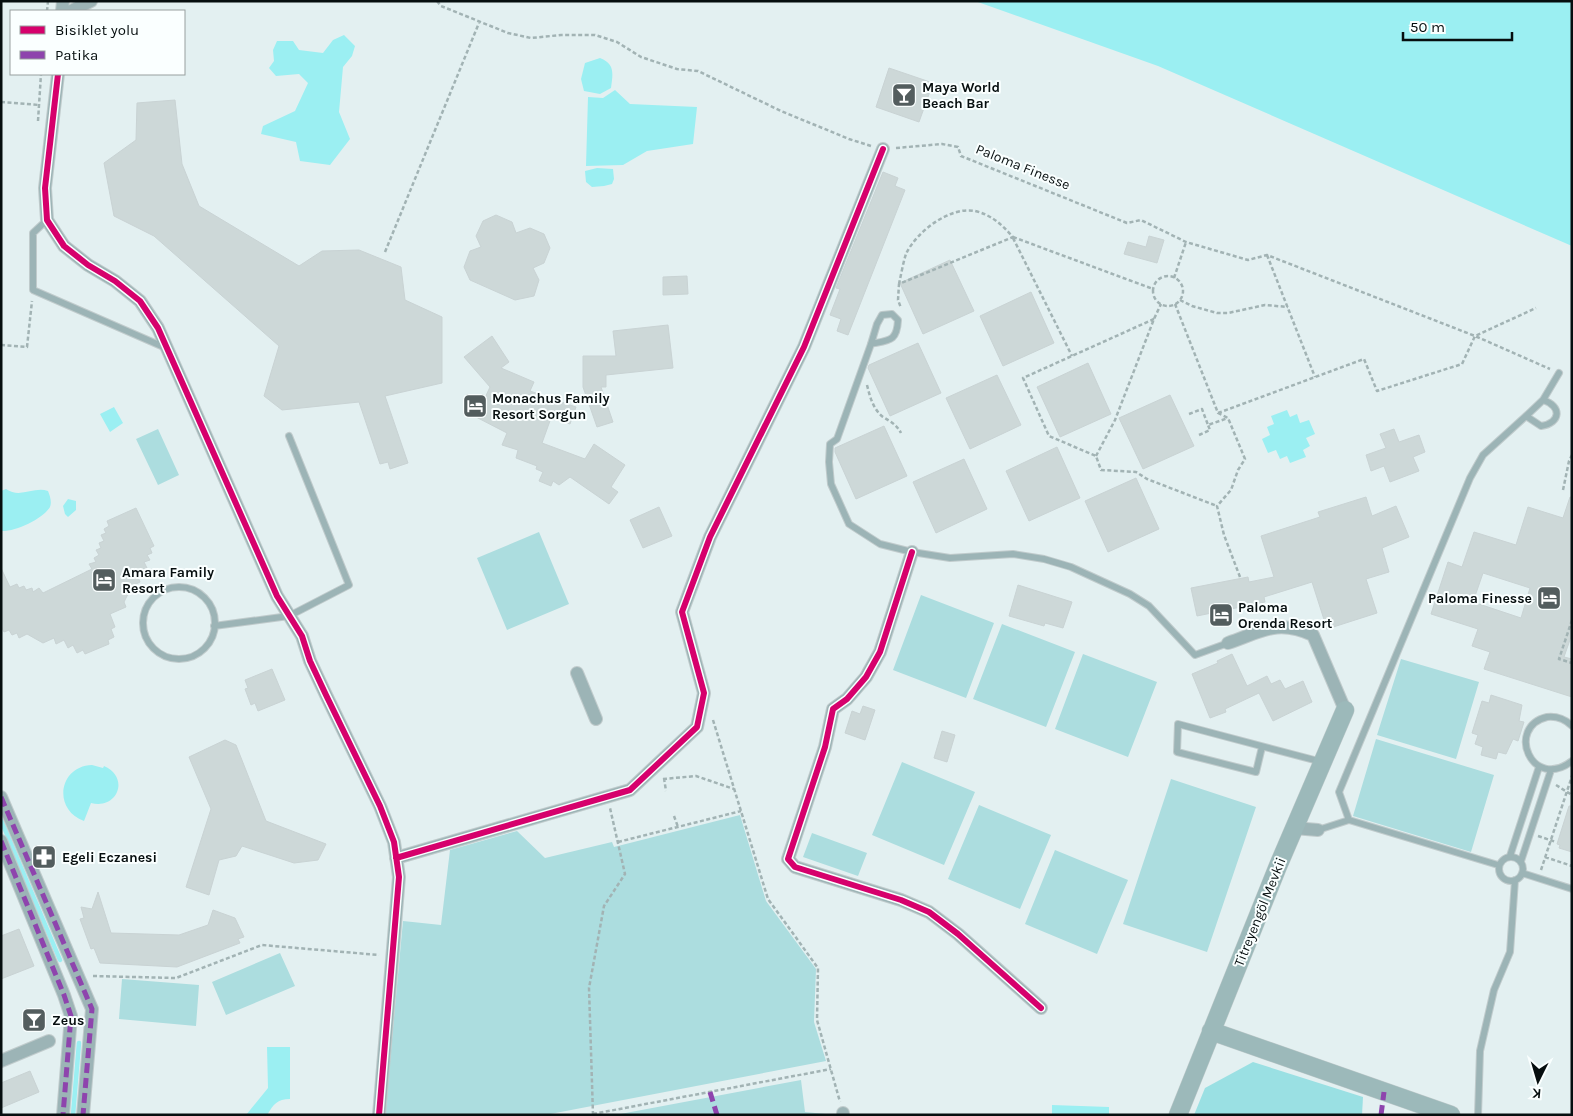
<svg xmlns="http://www.w3.org/2000/svg" width="1573" height="1116" viewBox="0 0 1573 1116" font-family="Karla,sans-serif">
	<style>
		.green { fill: #acdddf }
		.forest { fill: #9ae0e3 }
		.water { fill: #9beff2 }
		.lines { fill: none; stroke-linecap: round; stroke-linejoin: round }
		.stream { stroke: #9beff2; stroke-width: 4.5 }
		.building { fill: #cdd8d8; stroke: #c9d3d4; fill-rule: evenodd }
		.lane-casing { stroke: #c0cbcc; stroke-width: 8 }
		.street-casing { stroke: #c0cbcc; stroke-width: 14 }
		.secondary-casing { stroke: #c0cbcc; stroke-width: 19 }
		.path { stroke: #a2b3b4; stroke-width: 2.5; stroke-dasharray: 4 2.5; stroke-linecap: butt }
		.lane { stroke: #9cb4b6; stroke-width: 6 }
		.street { stroke: #9cb4b6; stroke-width: 12 }
		.secondary { stroke: #9cb9ba; stroke-width: 18 }
		.quiet { stroke: #8e44ad; stroke-width: 5; stroke-dasharray: 10 5; stroke-linecap: butt }
		.cycleway-casing { stroke: #faffff; stroke-width: 9 }
		.cycleway { stroke: #d6006c; stroke-width: 6 }
		.labels { text-anchor: middle; dominant-baseline: central; stroke-width: 4; stroke-linejoin: round; paint-order: stroke }
		.poi-label { font-size: 14px; font-weight: bold; fill: #060e0f; stroke: #faffff; text-anchor: start }
		.street-label { font-size: 14px; fill: #060e0f; stroke: #faffff }
	</style>
	<rect width="100%" height="100%" fill="#e3f0f1"/>
	<path class="green" d="M 158,429 L 179,475 L 158,485 L 136,439 Z
		M 539,532 L 569,604 L 507,630 L 477,558 Z
		M 921,595 L 994,623 L 966,698 L 893,670 Z
		M 1002,624 L 1075,652 L 1046,727 L 973,699 Z
		M 1083,654 L 1157,682 L 1128,757 L 1055,729 Z
		M 1401,659 L 1479,682 L 1456,759 L 1377,735 Z
		M 1376,739 L 1494,775 L 1471,852 L 1353,816 Z
		M 902,762 L 975,792 L 944,865 L 872,835 Z
		M 1171,779 L 1256,807 L 1207,952 L 1123,924 Z
		M 979,805 L 1051,835 L 1020,909 L 948,879 Z
		M 740,815 L 766,901 L 816,969 L 814,1022 L 826,1061 L 545,1115 L 385,1115 L 403,921 L 441,925 L 450,850 L 517,831 L 545,858 L 612,842 L 614,847 Z
		M 812,833 L 867,853 L 858,876 L 803,857 Z
		M 1055,850 L 1128,880 L 1097,954 L 1025,924 Z
		M 280,953 L 295,986 L 226,1015 L 212,982 Z
		M 122,979 L 199,985 L 196,1026 L 119,1019 Z
		M 801,1080 L 805,1112 L 836,1115 L 615,1115 Z"/>
	<path class="forest" d="M 1253,1062 L 1363,1097 L 1362,1115 L 1194,1115 L 1205,1088 Z"/>
	<path class="water" d="M 975,1 L 1572,1 L 1572,246 L 1158,66 Z
		M 344,35 L 355,46 L 352,56 L 343,67 L 339,112 L 350,139 L 330,165 L 300,161 L 296,142 L 261,134 L 263,126 L 295,111 L 308,83 L 299,74 L 276,76 L 269,68 L 274,61 L 273,50 L 277,41 L 293,41 L 299,50 L 323,53 L 333,40 Z
		M 600,58 C 615,64 613,73 611,88 L 600,94 L 584,91 L 581,79 L 585,63 Z
		M 615,90 L 630,104 L 697,107 L 693,144 L 647,151 L 623,165 L 586,166 L 588,97 L 603,98 Z
		M 597,168 L 613,169 L 614,179 L 612,184 L 604,186 L 592,187 L 586,182 L 585,171 Z
		M 114,407 L 123,423 L 110,432 L 100,414 Z
		M 1287,410 L 1290,417 L 1297,414 L 1300,423 L 1309,420 L 1315,434 L 1306,438 L 1310,446 L 1303,450 L 1306,457 L 1290,463 L 1287,456 L 1280,459 L 1276,450 L 1268,453 L 1262,439 L 1270,435 L 1267,427 L 1274,424 L 1271,416 Z
		M 6,489 C 20,499 34,486 48,491 C 50,496 52,502 50,507 C 43,519 15,532 1,531 L 1,491 Z
		M 68,499 L 76,501 L 76,510 L 68,517 L 65,514 L 63,506 Z
		M 92,765 L 103,768 L 104,766 C 130,777 118,810 91,803 L 84,821 C 52,809 59,766 92,765 Z
		M 267,1047 L 290,1047 L 290,1099 C 277,1099 274,1104 267,1115 L 246,1115 L 268,1088 Z
		M 1052,1105 L 1109,1107 L 1109,1115 L 1052,1115 Z"/>
	<g class="lines">
		<path class="stream" d="M 1,820 L 60,960
			M 73,1115 L 79,1043"/>
	</g>
	<path class="building" d="M 889,68 L 933,83 L 919,122 L 876,107 Z
		M 175,100 L 182,164 L 199,206 L 299,266 L 322,251 L 359,250 L 401,267 L 405,300 L 442,317 L 442,383 L 385,396 L 408,463 L 390,469 L 388,462 L 380,464 L 359,402 L 282,410 L 264,396 L 279,346 L 154,236 L 114,216 L 104,163 L 136,140 L 137,103 Z
		M 883,172 L 898,178 L 895,186 L 905,190 L 848,335 L 837,331 L 841,319 L 830,315 L 840,289 L 836,288 Z
		M 496,215 L 512,222 L 516,233 L 530,228 L 544,234 L 550,248 L 544,263 L 533,268 L 539,280 L 534,296 L 515,300 L 470,280 L 464,267 L 470,251 L 481,247 L 476,236 L 483,221 Z
		M 1149,236 L 1164,240 L 1157,263 L 1124,254 L 1128,242 L 1146,247 Z
		M 950,260 L 974,311 L 923,334 L 900,283 Z
		M 687,276 L 688,294 L 663,295 L 663,277 Z
		M 1031,292 L 1054,343 L 1003,366 L 980,316 Z
		M 668,325 L 673,368 L 606,375 L 606,387 L 601,387 L 613,422 L 597,427 L 583,387 L 583,356 L 616,356 L 613,331 Z
		M 492,336 L 509,362 L 501,368 L 534,382 L 530,391 L 576,407 L 570,424 L 551,418 L 542,443 L 585,459 L 594,444 L 625,465 L 611,487 L 618,492 L 609,504 L 570,477 L 559,485 L 553,481 L 551,486 L 539,481 L 543,472 L 536,469 L 537,466 L 516,458 L 518,450 L 502,445 L 507,433 L 476,417 L 490,387 L 464,357 Z
		M 918,343 L 941,393 L 890,416 L 868,368 L 869,365 Z
		M 1088,363 L 1111,414 L 1060,437 L 1037,387 Z
		M 997,375 L 1021,425 L 970,449 L 946,398 Z
		M 1170,395 L 1194,446 L 1143,469 L 1119,418 Z
		M 884,426 L 907,476 L 856,499 L 835,452 L 835,448 Z
		M 1394,429 L 1399,442 L 1419,435 L 1425,452 L 1413,457 L 1419,471 L 1390,482 L 1384,466 L 1371,471 L 1366,455 L 1386,448 L 1380,434 Z
		M 1057,447 L 1080,498 L 1029,521 L 1006,471 Z
		M 964,459 L 987,509 L 936,533 L 913,482 Z
		M 1136,478 L 1159,529 L 1108,552 L 1085,501 Z
		M 1366,497 L 1372,516 L 1396,506 L 1409,537 L 1382,548 L 1389,572 L 1366,579 L 1377,613 L 1327,629 L 1312,582 L 1264,597 L 1265,602 L 1197,616 L 1191,588 L 1248,577 L 1249,582 L 1274,577 L 1261,536 L 1320,517 L 1318,512 Z
		M 1570,497 L 1572,497 L 1572,634 L 1564,657 L 1572,659 L 1572,697 L 1484,669 L 1490,652 L 1472,646 L 1478,629 L 1431,614 L 1448,562 L 1462,567 L 1474,532 L 1516,545 L 1528,507 L 1563,518 ZM 1483,573 L 1530,588 L 1521,618 L 1473,602 Z
		M 659,507 L 672,536 L 643,548 L 630,520 Z
		M 136,508 L 154,546 L 150,548 L 152,553 L 147,555 L 150,560 L 144,562 L 147,568 L 141,570 L 143,575 L 138,577 L 140,582 L 132,586 L 124,602 L 126,607 L 110,614 L 115,627 L 111,629 L 114,637 L 108,640 L 109,644 L 85,654 L 83,650 L 77,653 L 73,645 L 68,648 L 64,640 L 56,644 L 54,638 L 43,643 L 27,634 L 19,638 L 17,633 L 12,635 L 9,630 L 4,632 L 1,626 L 1,568 L 10,587 L 17,584 L 19,588 L 24,586 L 26,590 L 32,588 L 33,592 L 39,588 L 43,593 L 92,569 L 89,564 L 96,562 L 94,558 L 99,555 L 96,550 L 101,548 L 99,543 L 104,541 L 101,535 L 106,533 L 104,529 L 109,526 L 107,521 Z
		M 1018,585 L 1072,602 L 1063,628 L 1045,623 L 1044,626 L 1009,616 Z
		M 1232,654 L 1247,686 L 1267,676 L 1271,684 L 1280,680 L 1285,689 L 1303,681 L 1312,702 L 1273,721 L 1259,693 L 1225,709 L 1226,712 L 1210,718 L 1192,674 L 1218,663 L 1217,661 Z
		M 272,669 L 285,700 L 258,711 L 255,703 L 251,705 L 245,689 L 248,688 L 245,680 Z
		M 1491,695 L 1522,705 L 1519,721 L 1524,722 L 1518,741 L 1513,739 L 1506,754 L 1498,752 L 1496,759 L 1481,755 L 1483,747 L 1475,744 L 1478,735 L 1472,733 L 1482,701 L 1489,703 Z
		M 863,706 L 875,710 L 865,740 L 845,733 L 852,711 L 860,714 Z
		M 942,731 L 955,735 L 947,762 L 934,758 Z
		M 225,740 L 236,745 L 266,821 L 326,844 L 318,860 L 294,863 L 242,846 L 236,856 L 219,860 L 209,895 L 186,887 L 211,809 L 189,757 Z
		M 1569,806 L 1572,806 L 1572,852 L 1559,848 L 1560,845 L 1557,844 Z
		M 98,892 L 111,933 L 179,935 L 208,925 L 213,910 L 235,918 L 244,937 L 238,939 L 240,943 L 177,967 L 100,963 L 94,948 L 91,949 L 80,919 L 84,918 L 81,907 L 92,909 Z
		M 19,929 L 34,966 L 1,979 L 1,936 Z
		M 30,1071 L 39,1092 L 1,1108 L 1,1083 Z"/>
	<g class="lines">
		<defs>
			<path id="lane" d="M 47,220 L 33,233 L 33,290 L 166,348
				M 871,344 C 890,340 897,341 898,320 L 892,314 L 882,315 L 877,324 L 871,344 L 837,439 L 830,444 L 829,462 L 831,484 L 849,524 L 880,544 L 912,552 L 950,558 L 1013,554 L 1044,559 L 1071,567 L 1130,594 L 1149,606 L 1195,655 L 1228,643
				M 1543,400 C 1562,406 1561,423 1541,426 L 1526,416 Z
				M 1543,400 L 1559,373
				M143 623a36 36 0 1 1 72 0a36 36 0 1 1-72 0Z
				M 214,626 L 289,616 L 349,585 L 289,436
				M 1572,726 C 1565,719 1556,716 1547,717 C 1505,727 1532,792 1572,761
				M 1262,747 L 1256,772 L 1177,752 L 1178,724 L 1322,762
				M 1349,820 L 1339,792 L 1470,478 L 1483,455 L 1526,416
				M 1318,830 L 1349,820 L 1498,865
				M 1510,856 L 1539,767
				M1499 869a12 12 0 1 1 24 0a12 12 0 1 1-24 0Z
				M 1521,861 L 1551,770
				M 1522,873 L 1572,889
				M 1478,1115 L 1480,1051 L 1494,990 L 1510,952 L 1515,880"/>
			<path id="street" d="M 62,11 L 63,1
				M 71,11 L 91,1
				M 58,74 L 45,188 L 47,220 L 64,246 L 88,265 L 115,281 L 140,301 L 158,328 L 277,596 L 302,636 L 310,661 L 326,695 L 380,806 L 394,842 L 399,877 L 379,1115
				M 912,552 L 880,652 L 866,677 L 847,699 L 833,709 L 825,747 L 788,859 L 795,867 L 901,900 L 929,912 L 958,934 L 1041,1008
				M 1228,643 C 1263,631 1277,619 1313,635 L 1345,710
				M 577,673 L 596,719
				M 1,797 L 92,1009 L 83,1115
				M 1294,828 L 1318,830
				M 1,841 L 64,995 L 71,1016 L 63,1115
				M 396,858 L 630,790 L 697,727 L 704,693 L 682,612 L 710,537 L 804,347 L 883,149
				M 1,1061 L 49,1041
				M 843,1115 L 843,1113"/>
			<path id="secondary" d="M 1211,1031 L 1451,1115
				M 1178,1115 L 1278,866 L 1345,710"/>
		</defs>
		<use href="#lane" class="lane-casing"/>
		<use href="#street" class="street-casing"/>
		<use href="#secondary" class="secondary-casing"/>
		<path class="path" d="M 437,1 L 441,6 L 508,33 L 531,38 L 561,35 L 595,35 L 617,42 L 641,57 L 677,69 L 698,71 L 781,111 L 849,139 L 871,146
			M 47,11 L 48,1
			M 1,102 L 39,105
			M 38,121 L 41,74
			M 896,148 L 942,144 L 958,147 L 961,156 L 1127,223 L 1141,220 L 1186,242 L 1248,260 L 1267,255 L 1475,336 L 1550,369
			M 1013,237 L 1153,289
			M 1013,238 L 1072,356
			M 385,252 L 479,23
			M 1267,255 L 1315,377
			M1153 291a15 15 0 1 1 30 0a15 15 0 1 1-30 0Z
			M 1174,278 L 1186,242
			M 899,284 C 901,275 903,263 906,254 C 916,232 950,206 975,211 C 992,215 1002,225 1013,237 L 899,284 L 898,300 L 901,308
			M 1180,300 L 1192,306 L 1217,313 L 1228,313 L 1265,305 L 1288,307
			M 1175,304 L 1218,413 L 1228,418 L 1245,459 L 1238,470 L 1231,490 L 1217,506 L 1224,535 L 1240,577
			M 1154,319 L 1023,378 L 1049,436 L 1096,456 L 1101,470 L 1136,472 L 1147,479 L 1217,506
			M 1,345 L 27,347 L 32,301
			M 867,385 C 870,397 873,409 883,417 C 891,422 896,424 901,433
			M 1218,413 L 1364,359 L 1377,391 L 1462,364 L 1475,336 L 1536,308
			M 1189,414 L 1202,409 L 1208,425 L 1228,418
			M 1199,435 L 1210,430 L 1208,425
			M 1096,456 L 1115,420 L 1154,319 L 1161,304
			M 1563,490 L 1569,461 L 1572,455
			M 1572,620 L 1559,659 L 1572,663
			M 713,720 L 768,899 L 818,968 L 817,1020 L 840,1102
			M 664,778 L 666,791
			M 663,779 L 696,776 L 734,789
			M 1556,785 L 1572,795
			M 674,816 L 678,827
			M 1538,836 L 1556,842
			M 618,842 L 741,811
			M 1545,857 L 1572,866
			M 1541,870 L 1572,776
			M 93,976 L 176,978 L 262,945 L 379,955
			M 593,1114 L 831,1069
			M 593,1115 L 589,988 L 604,906 L 625,874 L 610,808"/>
		<use href="#lane" class="lane"/>
		<use href="#street" class="street"/>
		<use href="#secondary" class="secondary"/>
		<path class="quiet" d="M 1,797 L 92,1009 L 83,1115
			M 1,841 L 64,995 L 71,1016 L 63,1115
			M 710,1092 L 717,1115
			M 1381,1115 L 1384,1092"/>
		<defs>
			<path id="cycleway" d="M 58,74 L 45,188 L 47,220 L 64,246 L 88,265 L 115,281 L 140,301 L 158,328 L 277,596 L 302,636 L 310,661 L 326,695 L 380,806 L 394,842 L 399,877 L 379,1115
				M 912,552 L 880,652 L 866,677 L 847,699 L 833,709 L 825,747 L 788,859 L 795,867 L 901,900 L 929,912 L 958,934 L 1041,1008
				M 396,858 L 630,790 L 697,727 L 704,693 L 682,612 L 710,537 L 804,347 L 883,149"/>
		</defs>
		<use href="#cycleway" class="cycleway-casing"/>
		<use href="#cycleway" class="cycleway"/>
	</g>
	<defs>
		<symbol id="bar-square" viewBox="-11 -11 22 22"><rect x="-9" y="-9" width="18" height="18" rx="4" fill="#535d5e" stroke="#faffff"/><path d="M-6-5H6L.8 .8V4.5H3.5V6h-7V4.5H-.8V.8Z" fill="#fff"/></symbol>
		<symbol id="hotel-square" viewBox="-11 -11 22 22"><rect x="-9" y="-9" width="18" height="18" rx="4" fill="#535d5e" stroke="#faffff"/><path d="M-6-4.5h1.5V1H6V5H4.5V3h-9V5H-6ZM-4 0a1.8 1.8 0 1 1 3.6 0ZM.5 0V-2.5h3Q6-2.5 6 0Z" fill="#fff"/></symbol>
		<symbol id="pharmacy-square" viewBox="-11 -11 22 22"><rect x="-9" y="-9" width="18" height="18" rx="4" fill="#535d5e" stroke="#faffff"/><path d="M-2-6h4v4h4v4h-4v4h-4v-4h-4v-4h4Z" fill="#fff"/></symbol>
	</defs>
	<g fill-rule="evenodd">
		<use href="#bar-square" x="890" y="81" width="28" height="28"/>
		<use href="#hotel-square" x="461" y="392" width="28" height="28"/>
		<use href="#hotel-square" x="90" y="566" width="28" height="28"/>
		<use href="#hotel-square" x="1535" y="584" width="28" height="28"/>
		<use href="#hotel-square" x="1207" y="601" width="28" height="28"/>
		<use href="#pharmacy-square" x="30" y="843" width="28" height="28"/>
		<use href="#bar-square" x="20" y="1006" width="28" height="28"/>
	</g>
	<g class="labels">
		<g class="poi-label">
			<text x="922" y="87">Maya World<tspan x="922" dy="16">Beach Bar</tspan></text>
			<text x="492" y="398">Monachus Family<tspan x="492" dy="16">Resort Sorgun</tspan></text>
			<text x="122" y="572">Amara Family<tspan x="122" dy="16">Resort</tspan></text>
			<text x="1532" y="598" text-anchor="end">Paloma Finesse</text>
			<text x="1238" y="607">Paloma<tspan x="1238" dy="16">Orenda Resort</tspan></text>
			<text x="62" y="857">Egeli Eczanesi</text>
			<text x="52" y="1020">Zeus</text>
		</g>
		<g class="street-label">
			<text transform="translate(1023 167) rotate(22)">Paloma Finesse</text>
			<text transform="translate(1260 912) rotate(-68)">Titreyengöl Mevkii</text>
		</g>
	</g>
	<rect width="1573" height="1116" fill="none" stroke="#060e0f" stroke-width="5"/>
	<rect x="10" y="10" width="175" height="65" fill="#faffff" stroke="#989f9f"/>
	<rect x="20" y="26" width="25" height="8" fill="#d6006c" stroke="#989f9f"/>
	<text x="55" y="35" font-size="15" fill="#060e0f">Bisiklet yolu</text>
	<rect x="20" y="51" width="25" height="8" fill="#8e44ad" stroke="#989f9f"/>
	<text x="55" y="60" font-size="15" fill="#060e0f">Patika</text>
	<g transform="translate(1538 1081) rotate(185)" stroke="#faffff" stroke-width="4" paint-order="stroke">
	<path d="M0-4L9 19L0 12L-9 19Z" fill="#060e0f"/>
	<text y="-8" font-size="14" font-weight="bold" text-anchor="middle" fill="#060e0f">K</text>
	</g>
	<path d="M1403 32v8h109v-8" fill="none" stroke="#060e0f" stroke-width="2.5"/>
	<text x="1410" y="32" font-size="15" fill="#060e0f" stroke="#faffff" stroke-width="4" paint-order="stroke">50 m</text>
</svg>
